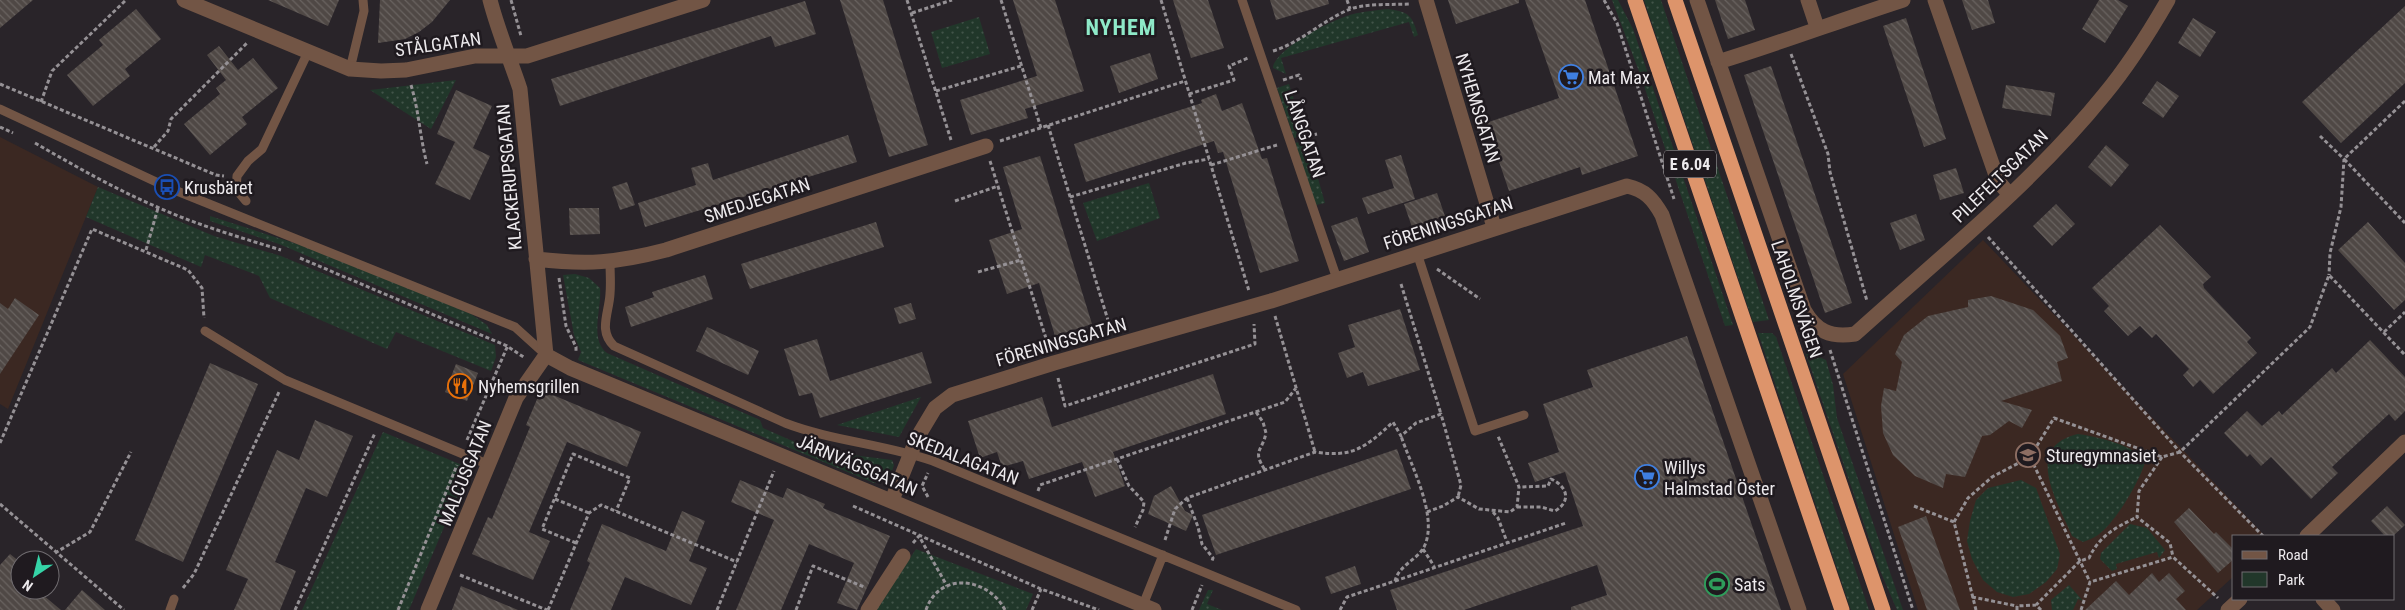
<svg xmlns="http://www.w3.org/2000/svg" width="2405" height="610" viewBox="0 0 2405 610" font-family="'Roboto Condensed',sans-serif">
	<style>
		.education { fill: #3b2822 }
		.green { fill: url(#green-dots) }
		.building { fill: url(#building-back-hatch) }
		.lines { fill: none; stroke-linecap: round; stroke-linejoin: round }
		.path { stroke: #959195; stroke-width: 3; stroke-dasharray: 4 2.5; stroke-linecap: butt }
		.lane { stroke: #725545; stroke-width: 9 }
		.street { stroke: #725545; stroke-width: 15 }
		.highway { stroke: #dd946b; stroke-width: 15 }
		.labels { text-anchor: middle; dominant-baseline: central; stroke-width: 5; stroke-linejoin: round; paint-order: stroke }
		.shield { fill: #1f1a1f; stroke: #afacaf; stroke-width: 1 }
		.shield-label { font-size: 16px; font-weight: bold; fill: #edeaed }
		.street-label { font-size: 18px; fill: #edeaed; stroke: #1f1a1f }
		.poi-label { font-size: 18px; fill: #edeaed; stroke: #1f1a1f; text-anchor: start }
		.district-label { font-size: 22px; font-weight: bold; letter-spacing: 1px; fill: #8ee9c8; stroke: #1f1a1f }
	</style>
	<defs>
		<pattern id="green-dots" width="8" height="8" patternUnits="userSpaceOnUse" patternTransform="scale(1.25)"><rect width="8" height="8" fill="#21372a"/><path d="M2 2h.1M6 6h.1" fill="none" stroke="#425449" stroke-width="1.8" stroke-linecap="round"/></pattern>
		<pattern id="building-back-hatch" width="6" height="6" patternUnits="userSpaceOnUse" patternTransform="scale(1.25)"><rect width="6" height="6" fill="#4f4845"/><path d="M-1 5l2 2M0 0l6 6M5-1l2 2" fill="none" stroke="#696360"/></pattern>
	</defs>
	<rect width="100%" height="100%" fill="#292429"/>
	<path class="education" d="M 0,137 L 98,187 L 8,409 L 0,404 Z
		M 1983,240 L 2265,536 L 2234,536 L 2234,576 L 2197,610 L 1918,610 L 1843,374 Z"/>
	<path class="green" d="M 1612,0 L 1618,0 L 1633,29 L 1733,325 L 1725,326 L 1640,74 Z
		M 1644,0 L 1661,0 L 1769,320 L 1753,322 Z
		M 1388,9 C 1409,12 1412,15 1418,35 L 1414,37 L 1409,22 L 1281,58 L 1286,74 L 1273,68 C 1275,48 1338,16 1358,13 C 1367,11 1378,10 1388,9 Z
		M 979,17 L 990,54 L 942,68 L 931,32 Z
		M 456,80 L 431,129 L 370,90 Z
		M 1289,84 L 1305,135 L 1294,138 L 1277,88 Z
		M 1307,140 L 1325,203 L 1316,205 L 1295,143 Z
		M 1149,183 L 1160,218 L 1097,241 L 1083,203 Z
		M 98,187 L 214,236 L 281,256 L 495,345 L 496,357 L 491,371 L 396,332 L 387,349 L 270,298 L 259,276 L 205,255 L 201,267 L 86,217 Z
		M 210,216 L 322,252 L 471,314 L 487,325 L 492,334 L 279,244 L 210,221 Z
		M 575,274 L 589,278 L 600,288 C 602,309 589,339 607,353 L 760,420 L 763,428 L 813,450 L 892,460 L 894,465 L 890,477 L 874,483 L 578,360 L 581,352 L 574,335 L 563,275 Z
		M 1758,333 L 1772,333 L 1776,337 L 1869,610 L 1851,610 Z
		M 1806,354 L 1812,354 L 1826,360 L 1833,385 L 1837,418 L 1903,610 L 1897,610 L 1879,568 Z
		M 921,397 L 899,437 L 837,425 Z
		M 383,432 L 469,468 L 409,610 L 302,610 Z
		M 2078,434 C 2094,436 2139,446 2145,462 C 2140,481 2115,523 2098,535 C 2094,538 2088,540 2083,542 L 2072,536 C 2058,502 2022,447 2078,434 Z
		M 2021,480 L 2036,488 L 2060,554 L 2057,569 L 2046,582 L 2029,594 L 2013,597 L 1997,592 L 1983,580 L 1972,559 L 1967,541 L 1970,521 L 1976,500 L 1988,488 Z
		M 2130,524 L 2147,528 L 2165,550 L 2159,558 L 2157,552 L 2116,564 L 2117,569 L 2112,571 L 2100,559 L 2101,553 Z
		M 916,549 L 1033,594 L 1026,610 L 876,610 Z
		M 2069,585 L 2083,601 L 2078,599 L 2073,610 L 2052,610 L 2051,600 Z
		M 1208,590 L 1213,590 L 1207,604 L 1222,610 L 1199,610 Z"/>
	<path class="building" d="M 0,0 L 33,0 L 0,28 Z
		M 268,0 L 339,0 L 328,26 Z
		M 380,0 L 450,0 L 432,22 L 419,32 L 405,39 L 378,43 Z
		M 840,0 L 883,0 L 928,145 L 889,157 Z
		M 1013,0 L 1055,0 L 1084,91 L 1025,109 L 1028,118 L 971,135 L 960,100 L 1037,76 Z
		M 1173,0 L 1208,0 L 1224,48 L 1191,58 Z
		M 1270,0 L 1328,0 L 1329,4 L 1276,20 Z
		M 1448,0 L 1519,0 L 1519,3 L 1456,24 Z
		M 1525,0 L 1585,0 L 1638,156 L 1582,175 L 1580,167 L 1509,191 L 1486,123 L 1559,98 Z
		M 1715,0 L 1745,0 L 1755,30 L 1728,39 Z
		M 1962,0 L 1988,0 L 1995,23 L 1972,30 Z
		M 2099,0 L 2118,0 L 2128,6 L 2105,43 L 2082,29 Z
		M 805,1 L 816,34 L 775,47 L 771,36 L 560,106 L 551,79 Z
		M 2405,6 L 2405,83 L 2341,143 L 2302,102 Z
		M 136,9 L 161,39 L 125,69 L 130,76 L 93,106 L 67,75 L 103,45 L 99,40 Z
		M 1906,18 L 1946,139 L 1924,147 L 1883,26 Z
		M 2193,18 L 2216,32 L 2200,57 L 2178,43 Z
		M 219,46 L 238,70 L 253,58 L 278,88 L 242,117 L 247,124 L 210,155 L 184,124 L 220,94 L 216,88 L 226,80 L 207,55 Z
		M 1150,53 L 1158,79 L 1119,93 L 1110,66 Z
		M 1771,66 L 1852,303 L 1825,313 L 1744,75 Z
		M 2157,81 L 2179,96 L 2163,118 L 2142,103 Z
		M 2006,85 L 2055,93 L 2051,116 L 2002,108 Z
		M 456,90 L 492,106 L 473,148 L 490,156 L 470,200 L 435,184 L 455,142 L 437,134 Z
		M 1216,94 L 1222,111 L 1242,103 L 1262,159 L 1267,158 L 1299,261 L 1260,273 L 1223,152 L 1218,153 L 1214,141 L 1086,182 L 1074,144 L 1202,103 L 1201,100 Z
		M 848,135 L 857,162 L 645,227 L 638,203 L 696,185 L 691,168 L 708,163 L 713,180 Z
		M 2106,145 L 2129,165 L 2111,187 L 2088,167 Z
		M 1401,155 L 1415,199 L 1368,214 L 1362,198 L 1394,188 L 1385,160 Z
		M 1040,156 L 1092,324 L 1055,336 L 1039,283 L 1007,294 L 989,240 L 1022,229 L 1003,167 Z
		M 1956,168 L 1964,193 L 1940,200 L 1933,175 Z
		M 627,182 L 635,205 L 620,210 L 612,187 Z
		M 1437,193 L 1446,219 L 1413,230 L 1404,204 Z
		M 2056,204 L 2075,224 L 2052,246 L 2033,226 Z
		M 569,208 L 599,208 L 600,234 L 570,235 Z
		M 1916,214 L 1925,240 L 1900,250 L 1890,223 Z
		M 1357,217 L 1369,252 L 1344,261 L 1331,226 Z
		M 876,222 L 884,247 L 750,289 L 741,264 Z
		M 2368,222 L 2405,263 L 2405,300 L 2394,310 L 2338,250 Z
		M 2160,225 L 2211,277 L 2203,284 L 2204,288 L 2251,338 L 2247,342 L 2257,353 L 2213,394 L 2200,380 L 2193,387 L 2183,375 L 2189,369 L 2156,334 L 2152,338 L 2140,326 L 2128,336 L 2104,311 L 2109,306 L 2092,288 Z
		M 705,275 L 713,299 L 631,327 L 625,307 L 654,297 L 652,292 Z
		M 1991,296 L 2033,310 L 2060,336 L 2068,358 L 2057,362 L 2062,381 L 2001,401 L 2032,410 L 2022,428 L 2009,421 L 1990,435 L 1982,436 L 1965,477 L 1946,474 L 1943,488 L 1915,476 L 1893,455 L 1883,433 L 1881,406 L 1884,388 L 1896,391 L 1902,362 L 1895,354 L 1904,335 L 1928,316 L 1968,307 L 1968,300 Z
		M 15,298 L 39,315 L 0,374 L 0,303 L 8,309 Z
		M 911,303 L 916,319 L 899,324 L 894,308 Z
		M 1400,309 L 1420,370 L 1368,386 L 1363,372 L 1347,378 L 1338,353 L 1355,347 L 1348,325 Z
		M 707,327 L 759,351 L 748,375 L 696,351 Z
		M 1687,336 L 1781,610 L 1571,610 L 1571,607 L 1607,595 L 1597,565 L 1464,610 L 1397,610 L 1390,590 L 1583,526 L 1565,472 L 1535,482 L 1528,463 L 1559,452 L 1543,404 L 1593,387 L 1587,370 Z
		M 817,339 L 830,381 L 922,352 L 932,383 L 820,418 L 812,393 L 799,396 L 784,349 Z
		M 2370,340 L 2405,377 L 2405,411 L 2395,421 L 2389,414 L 2332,467 L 2338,473 L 2311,499 L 2271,457 L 2261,466 L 2250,454 L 2247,457 L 2224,433 L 2247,411 L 2262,426 L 2279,411 L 2282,415 L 2332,368 L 2336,373 Z
		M 210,363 L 258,384 L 183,562 L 135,540 Z
		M 456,364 L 478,373 L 467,401 L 445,392 Z
		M 1213,374 L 1226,414 L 1113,452 L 1125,486 L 1095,497 L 1082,462 L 1029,479 L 1023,461 L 1002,467 L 997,452 L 980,458 L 968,421 L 1042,397 L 1052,427 Z
		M 541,390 L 641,432 L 627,467 L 567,442 L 529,532 L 550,541 L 533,580 L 472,554 L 488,517 L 492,519 L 530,427 L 526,425 Z
		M 315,420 L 353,436 L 327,497 L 306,488 L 275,562 L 296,571 L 280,610 L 234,610 L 248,579 L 226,570 L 277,450 L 299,460 Z
		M 1397,449 L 1411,489 L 1216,555 L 1202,515 Z
		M 740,480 L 783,498 L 787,488 L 825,504 L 823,508 L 890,536 L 857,610 L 837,603 L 854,563 L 809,544 L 781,610 L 736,610 L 774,520 L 731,502 Z
		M 1171,486 L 1185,511 L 1193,515 L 1186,531 L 1148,514 L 1154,496 Z
		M 2387,506 L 2405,525 L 2393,536 L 2385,536 L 2371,521 Z
		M 2189,508 L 2214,534 L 2216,532 L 2234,550 L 2234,559 L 2218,573 L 2174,522 Z
		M 682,511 L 705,521 L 689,561 L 707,568 L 691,605 L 625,577 L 611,610 L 570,610 L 590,563 L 587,561 L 602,524 L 666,551 Z
		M 1926,516 L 1960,610 L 1927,610 L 1898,527 Z
		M 10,554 L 20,562 L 20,590 L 37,590 L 61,610 L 0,610 L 0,565 Z
		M 1355,566 L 1361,584 L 1331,594 L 1325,577 Z
		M 2152,573 L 2159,582 L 2169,573 L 2185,591 L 2176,599 L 2186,610 L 2085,610 L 2116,581 L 2129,595 Z
		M 461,586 L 518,610 L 452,610 Z
		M 82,590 L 105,610 L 65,610 Z"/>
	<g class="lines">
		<path class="path" d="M 511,0 L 521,36
			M 907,0 L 951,140
			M 1001,0 L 1041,128
			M 1161,0 L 1249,291
			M 1347,0 L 1350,9
			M 1604,0 L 1617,23 L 1674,199
			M 912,13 L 952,0
			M 1273,51 C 1300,43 1322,21 1348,10 C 1363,3 1393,5 1410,4
			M 1791,54 L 1828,154 L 1830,172 L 1867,301
			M 1283,80 L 1299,75 L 1301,80
			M 0,84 L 216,175 L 224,176
			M 411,85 C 419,111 420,138 427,164
			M 936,91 L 1021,66
			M 1189,94 L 1234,80 L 1229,66 L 1248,58
			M 2405,101 L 2344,159 L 2405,223
			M 41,102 L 52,71 L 126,0
			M 1048,125 L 1111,330
			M 0,127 L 13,133
			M 2320,136 L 2344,159 L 2341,207 L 2330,253 L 2329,275
			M 1302,137 L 1317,134
			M 1000,141 L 1185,81
			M 35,143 C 75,166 115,189 157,207 C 197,225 239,237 281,250
			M 154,147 L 168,131 L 171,119 L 247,43
			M 990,161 L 1049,348
			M 1211,165 L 1277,145
			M 1070,197 L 1186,163 L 1209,159
			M 955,201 L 998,186
			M 1988,237 L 2180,452 L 2263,536
			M 146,250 L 158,208
			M 300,258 L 507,346 L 525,358
			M 1437,269 L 1480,299
			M 978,272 L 1021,260
			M 559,278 L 566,326 L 576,347 L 576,352
			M 1401,284 L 1441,414
			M 1275,316 L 1315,452
			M 2384,332 L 2405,312
			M 1830,350 L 1913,610
			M 1058,378 L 1065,406 L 1255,344 L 1254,324
			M 1256,412 L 1263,422 L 1266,433 C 1262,452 1252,450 1265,470
			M 467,440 L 508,345
			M 0,443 L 92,229 L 188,270 L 202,288 L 204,318
			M 2030,457 L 2054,418 L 2162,457 L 2180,452 L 2310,327 L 2329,275 L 2405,355
			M 2162,457 L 2139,491 L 2137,517 L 2170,543 L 2173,557
			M 1117,459 L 1129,486 L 1144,502 L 1143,510 L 1135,527
			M 1038,491 L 1040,485 L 1285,402 L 1296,388
			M 928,497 L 922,486 L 928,473
			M 1187,498 L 1198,527 L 1202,544 L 1213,558 L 1212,561
			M 555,499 L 589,513
			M 0,504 L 124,610
			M 853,506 L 1041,589 L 1099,610
			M 1914,506 L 1954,522 L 1976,610
			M 1517,507 L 1541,507 L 1555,511 C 1572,501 1567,486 1551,479 L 1548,486 L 1519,487
			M 1427,512 L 1443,506 L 1458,497 L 1479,509 L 1510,512 L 1517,507 L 1519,487 L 1498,436
			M 1493,512 L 1498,518 L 1507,542
			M 1954,522 L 1968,498 L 1992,477 L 2030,457 L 2090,582
			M 1165,540 L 1175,509 L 1187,498 L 1315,452 C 1353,458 1366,447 1393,422 L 1401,436 L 1416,423 L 1441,414 L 1461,485 L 1458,497
			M 576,543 L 542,529 L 573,454 L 630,478 L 616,511
			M 913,543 L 919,536 L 947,586
			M 1423,549 L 1434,566
			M 55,553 L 90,532 L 131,452
			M 460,575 L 547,610
			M 1395,581 L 1566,523
			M 183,588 L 194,574 L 279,392
			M 1972,597 L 2017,606
			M 295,610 L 375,433
			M 398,610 L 457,465
			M 548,610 L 589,513 L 601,505 L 737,562
			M 717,610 L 774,471
			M 796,610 L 813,566 L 864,587
			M 926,610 C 939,571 988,577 1005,610
			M 1032,610 L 1041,589
			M 1192,610 L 1202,585
			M 1340,610 L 1347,597 L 1395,581 C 1399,565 1416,561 1424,547 C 1439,517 1411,466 1401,436
			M 2017,610 L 2017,606 L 2036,605
			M 2041,610 L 2036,605 L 2080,561 L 2089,558 C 2100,535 2115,528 2137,517
			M 2081,610 L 2090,582 L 2173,557 L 2218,598"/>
		<path class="lane" d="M 1242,0 L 1337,279
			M 350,69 L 364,11 L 363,0
			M 0,109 L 167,187 L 515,327 L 546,355
			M 246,201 L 236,189 L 237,176 L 248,161 L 262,149 L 308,52
			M 1417,253 L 1475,431 L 1524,415
			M 610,262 C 610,273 611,283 610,294 C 609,313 598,331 614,346 L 785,423 C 832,441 884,444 933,461 L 1296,610
			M 205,331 L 285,380 L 487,464
			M 1143,605 L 1163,555
			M 170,610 L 174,599"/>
		<path class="street" d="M 184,0 L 350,69 L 381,71 L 406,70 L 475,56 L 527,56 L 703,0
			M 490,0 C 498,31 510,59 520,89 L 546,355
			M 1426,0 L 1494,227
			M 1697,0 L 1804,310 C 1816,331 1830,338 1855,334 C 1940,257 2032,184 2104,95 C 2129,65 2149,33 2168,0
			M 1808,0 L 1817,27
			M 1935,0 L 1998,181 L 2009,194
			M 1718,62 C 1780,43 1841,20 1903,0
			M 536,259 C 587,265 616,263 666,250 L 986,146
			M 546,355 L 570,368 L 1154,610
			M 892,500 L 917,438 L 935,408 L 952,395 L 1054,363 L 1271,301 L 1627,186 C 1645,190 1653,199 1662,215 L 1799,610
			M 2307,536 L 2405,442
			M 2323,599 L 2333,610
			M 428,610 L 516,398 L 546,355
			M 868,610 L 903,556
			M 2228,610 L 2240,599"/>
		<path class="highway" d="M 1635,0 L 1842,610
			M 1675,0 L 1883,610"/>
	</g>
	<defs>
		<symbol id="supermarket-ring" viewBox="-11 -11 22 22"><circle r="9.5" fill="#1f1a1f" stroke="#3f7fe0" stroke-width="1.5"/><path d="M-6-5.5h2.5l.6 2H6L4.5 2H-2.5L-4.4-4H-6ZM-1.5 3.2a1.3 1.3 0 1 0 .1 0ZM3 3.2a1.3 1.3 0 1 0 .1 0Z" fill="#3f7fe0"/></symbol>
		<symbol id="bus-ring" viewBox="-11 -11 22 22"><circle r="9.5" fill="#1f1a1f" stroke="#1a4fb4" stroke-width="1.5"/><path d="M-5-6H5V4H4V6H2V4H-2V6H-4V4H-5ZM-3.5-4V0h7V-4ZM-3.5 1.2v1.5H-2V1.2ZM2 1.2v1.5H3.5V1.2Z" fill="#1a4fb4"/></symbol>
		<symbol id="restaurant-ring" viewBox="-11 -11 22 22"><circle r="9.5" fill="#1f1a1f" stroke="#e8710a" stroke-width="1.5"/><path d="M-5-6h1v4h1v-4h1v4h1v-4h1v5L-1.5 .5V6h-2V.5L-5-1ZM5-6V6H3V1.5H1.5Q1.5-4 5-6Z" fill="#e8710a"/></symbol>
		<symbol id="school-ring" viewBox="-11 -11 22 22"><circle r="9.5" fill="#1f1a1f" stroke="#8d6e63" stroke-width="1.5"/><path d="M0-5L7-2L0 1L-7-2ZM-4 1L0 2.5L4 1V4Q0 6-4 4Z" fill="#8d6e63"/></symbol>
		<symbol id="stadium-ring" viewBox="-11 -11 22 22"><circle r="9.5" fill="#1f1a1f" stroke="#2e9e5b" stroke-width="1.5"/><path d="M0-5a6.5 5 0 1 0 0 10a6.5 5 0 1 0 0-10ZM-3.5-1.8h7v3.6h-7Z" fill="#2e9e5b"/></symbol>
	</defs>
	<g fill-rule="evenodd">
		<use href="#supermarket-ring" x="1557" y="63" width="28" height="28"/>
		<use href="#bus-ring" x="153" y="173" width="28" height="28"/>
		<use href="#restaurant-ring" x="446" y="372" width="28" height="28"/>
		<use href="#school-ring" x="2014" y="441" width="28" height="28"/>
		<use href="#supermarket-ring" x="1633" y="463" width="28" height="28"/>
		<use href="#stadium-ring" x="1703" y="570" width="28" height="28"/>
	</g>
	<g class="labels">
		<rect class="shield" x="1664" y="150.5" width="52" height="27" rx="4"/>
		<g class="shield-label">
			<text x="1690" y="164">E 6.04</text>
		</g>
		<g class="street-label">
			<text transform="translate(438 44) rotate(-8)">STÅLGATAN</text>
			<text transform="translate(1478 108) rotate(73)">NYHEMSGATAN</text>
			<text transform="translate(1305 134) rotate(71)">LÅNGGATAN</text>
			<text transform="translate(2000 176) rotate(-44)">PILEFELTSGATAN</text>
			<text transform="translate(509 177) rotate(-95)">KLACKERUPSGATAN</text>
			<text transform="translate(757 200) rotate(-18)">SMEDJEGATAN</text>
			<text transform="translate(1448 223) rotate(-18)">FÖRENINGSGATAN</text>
			<text transform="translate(1797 299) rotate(71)">LAHOLMSVÄGEN</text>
			<text transform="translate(1061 342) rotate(-16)">FÖRENINGSGATAN</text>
			<text transform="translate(963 458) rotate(21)">SKEDALAGATAN</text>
			<text transform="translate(857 465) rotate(23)">JÄRNVÄGSGATAN</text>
			<text transform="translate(465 473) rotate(-68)">MALCUSGATAN</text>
		</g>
		<g class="poi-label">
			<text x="1588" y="77">Mat Max</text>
			<text x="184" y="187">Krusbäret</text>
			<text x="478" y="386">Nyhemsgrillen</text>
			<text x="2046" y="455">Sturegymnasiet</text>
			<text x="1664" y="467">Willys<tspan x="1664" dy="21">Halmstad Öster</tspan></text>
			<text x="1734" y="584">Sats</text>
		</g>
		<g class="district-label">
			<text x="1121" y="27">NYHEM</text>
		</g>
	</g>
	<rect x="2232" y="535" width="162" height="65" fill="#1f1a1f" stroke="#716d71"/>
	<rect x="2242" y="551" width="25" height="8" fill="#725545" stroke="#716d71"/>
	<text x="2278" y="560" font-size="15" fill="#edeaed">Road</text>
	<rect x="2242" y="572" width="25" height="15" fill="#21372a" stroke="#716d71"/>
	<text x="2278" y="585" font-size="15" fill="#edeaed">Park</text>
	<g transform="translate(35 575) rotate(215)"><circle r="24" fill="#1f1a1f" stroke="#716d71"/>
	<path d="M0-4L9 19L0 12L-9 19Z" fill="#35d4a7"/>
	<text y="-8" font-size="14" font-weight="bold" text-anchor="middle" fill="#edeaed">N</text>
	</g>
</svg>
